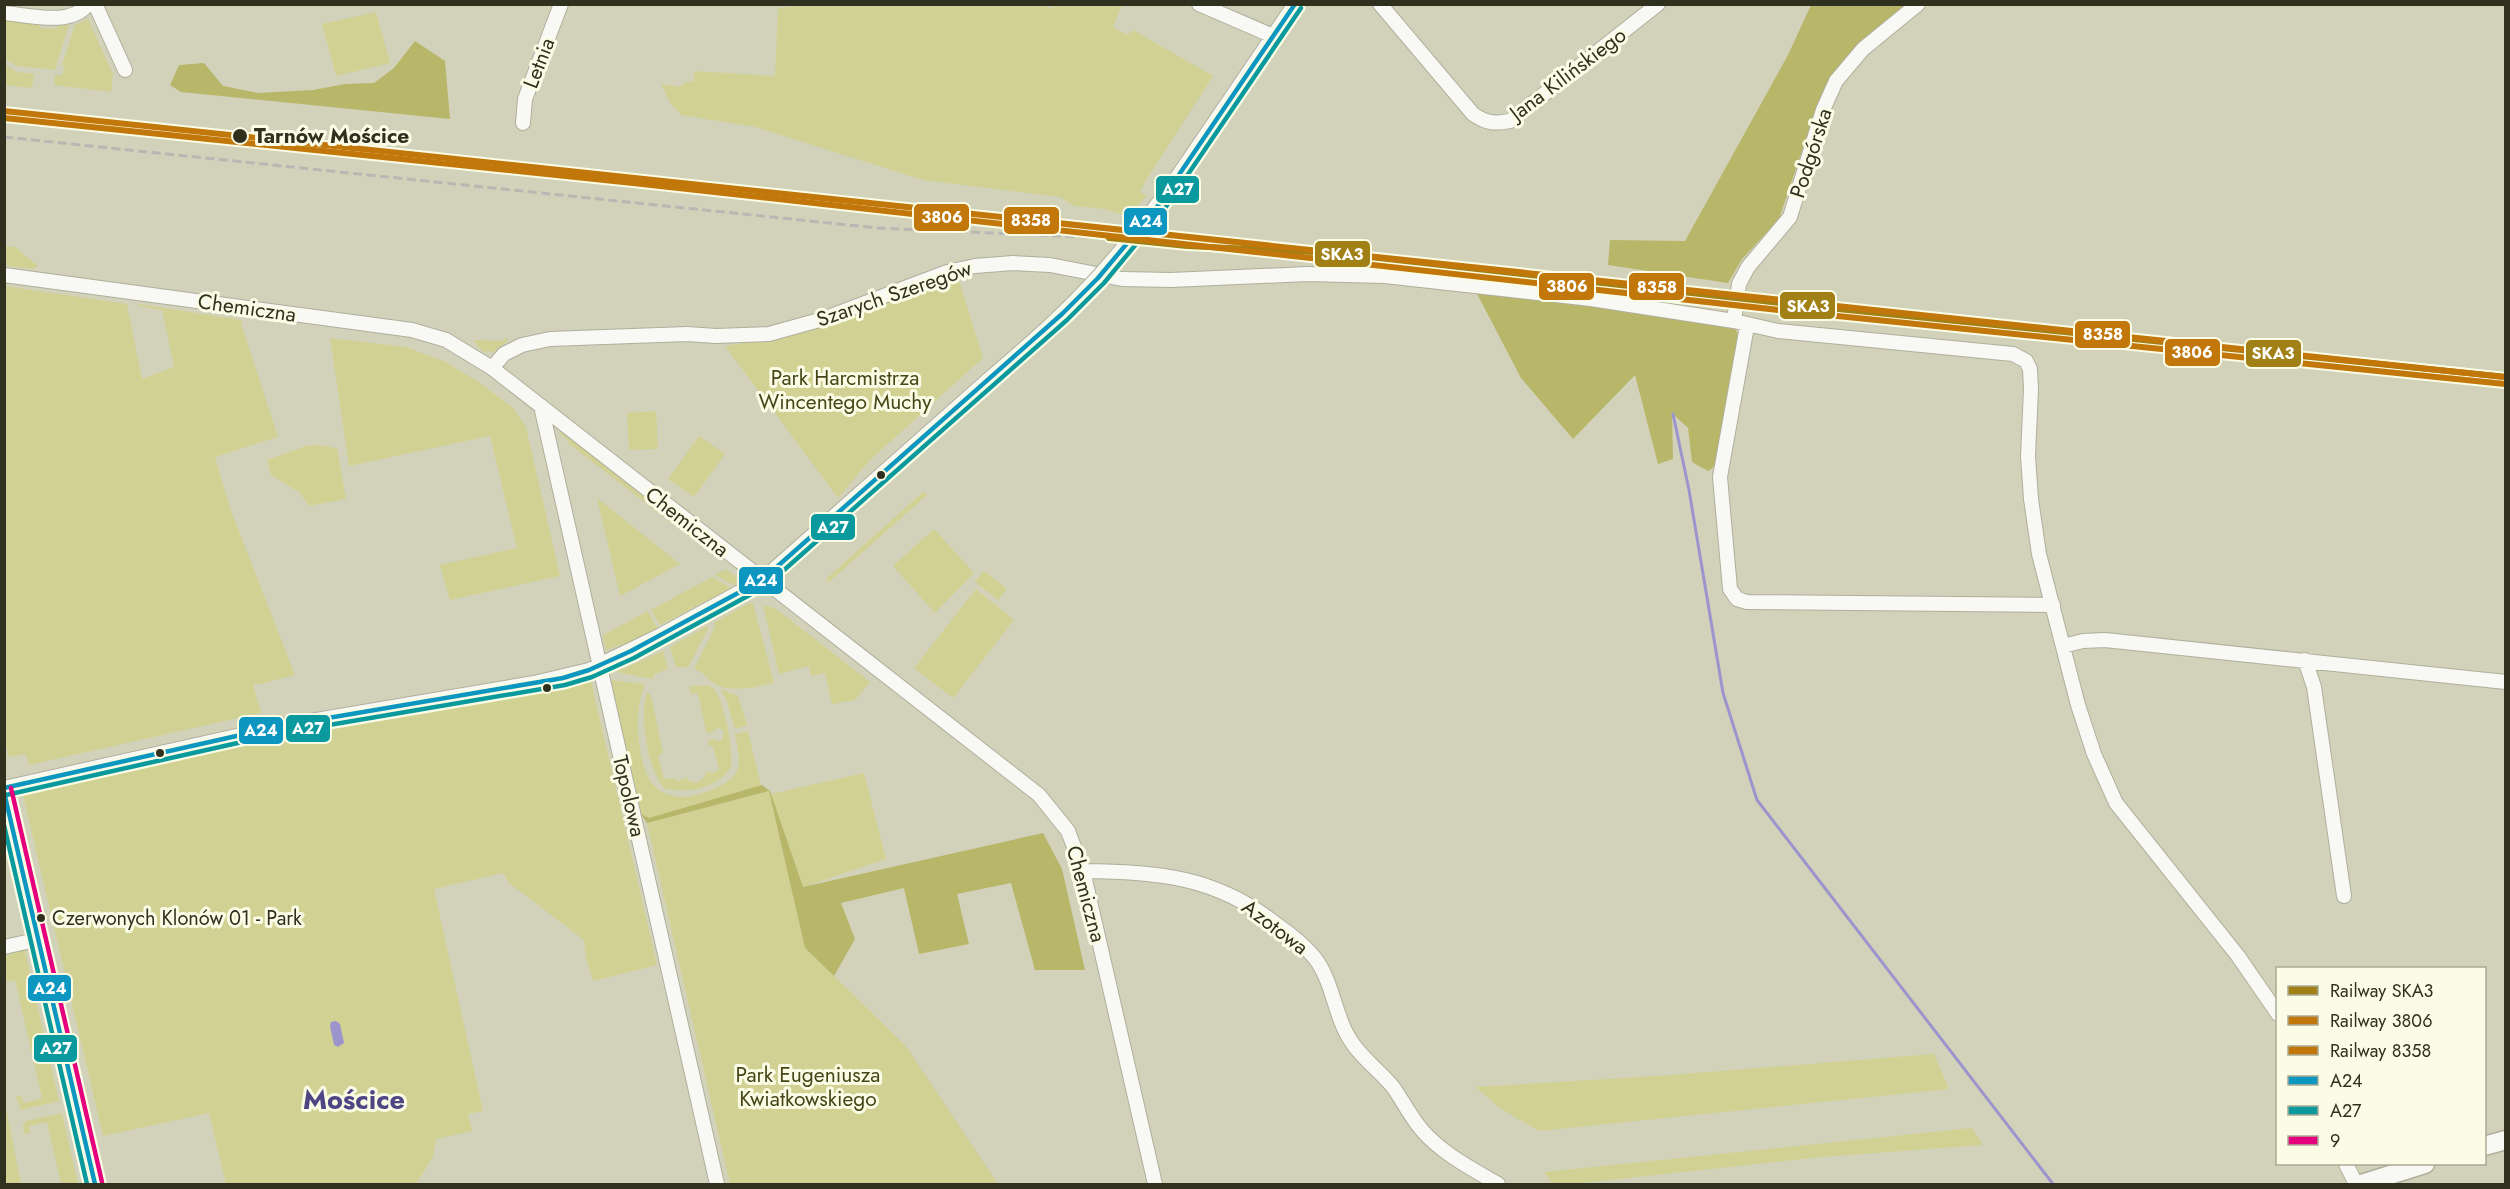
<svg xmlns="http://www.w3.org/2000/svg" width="2510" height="1189" viewBox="0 0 2510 1189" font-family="Jost,sans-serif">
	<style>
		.green { fill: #d2d194 }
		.forest { fill: #b8b669 }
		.water { fill: #9c94cd }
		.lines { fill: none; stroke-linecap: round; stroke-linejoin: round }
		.stream { stroke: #9c94cd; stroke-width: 3 }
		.minor-casing { stroke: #b0af9c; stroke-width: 16 }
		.major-casing { stroke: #b0af9c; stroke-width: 21 }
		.minor { stroke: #f8f8f5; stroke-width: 14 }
		.major { stroke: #f8f8f5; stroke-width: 18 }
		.rail { stroke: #b8b8b3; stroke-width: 3; stroke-dasharray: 9 4.5; stroke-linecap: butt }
		.minor-bridge-casing { stroke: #b0af9c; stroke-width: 16; stroke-linecap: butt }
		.minor-bridge { stroke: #f8f8f5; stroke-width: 14 }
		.bus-1-casing { stroke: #fbfce5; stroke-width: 9 }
		.bus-2-casing { stroke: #fbfce5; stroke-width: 9 }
		.bus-3-casing { stroke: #fbfce5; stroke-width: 9 }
		.bus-1 { stroke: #0c96c0; stroke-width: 4.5 }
		.bus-2 { stroke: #0a9a9d; stroke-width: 4.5 }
		.bus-3 { stroke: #e5007d; stroke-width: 4.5 }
		.rail-1-casing { stroke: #fbfce5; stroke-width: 10 }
		.rail-2-casing { stroke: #fbfce5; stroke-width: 10 }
		.rail-3-casing { stroke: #fbfce5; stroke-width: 10 }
		.rail-1 { stroke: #a18016; stroke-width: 6 }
		.rail-2 { stroke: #c17709; stroke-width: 6 }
		.rail-3 { stroke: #c17709; stroke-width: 6 }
		.stop-dot { fill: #30301e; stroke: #fbfce5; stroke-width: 2 }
		.labels { text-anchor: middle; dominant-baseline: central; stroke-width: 6; stroke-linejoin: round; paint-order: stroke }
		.bus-label { font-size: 20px; fill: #30301e; stroke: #fbfce5; text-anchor: start }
		.street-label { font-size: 21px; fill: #30301e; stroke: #fbfce5 }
		.stop-label { font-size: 21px; font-weight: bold; fill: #30301e; stroke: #fbfce5; text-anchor: start }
		.park-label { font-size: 21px; fill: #474618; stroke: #fbfce5 }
		.district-label { font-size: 27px; font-weight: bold; fill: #4e4684; stroke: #fbfce5 }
		.line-badge { stroke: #fbfce5; stroke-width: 2 }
		.badge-label { font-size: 16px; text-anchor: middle; font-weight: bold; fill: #fff }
	</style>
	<rect width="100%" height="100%" fill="#d2d2ba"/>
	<path class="green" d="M 814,4 L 1042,4 L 1049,8 L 1066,4 L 1122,5 L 1113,27 L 1127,35 L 1133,30 L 1213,76 L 1148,177 L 1140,191 L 1146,196 L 1129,217 L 1105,209 L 1074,206 L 1060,197 L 923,180 L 756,127 L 681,115 L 670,103 L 661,84 L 680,87 L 685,82 L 694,81 L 694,71 L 775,76 L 778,8 Z
		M 376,12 L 390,63 L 336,76 L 322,24 Z
		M 4,19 L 40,22 L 40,28 L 57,29 L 58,24 L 69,25 L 55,70 L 17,66 L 5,59 Z
		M 88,19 L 113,74 L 111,92 L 54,85 L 55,75 L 62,75 L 65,66 L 62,65 L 75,25 Z
		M 5,65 L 17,72 L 34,74 L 32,88 L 5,85 Z
		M 5,246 L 15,247 L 38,266 L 33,269 L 7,266 L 5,263 Z
		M 958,277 L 983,358 L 870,460 L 838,498 L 725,346 L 800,334 Z
		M 4,286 L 127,304 L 142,379 L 174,367 L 162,310 L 138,306 L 138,304 L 242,320 L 241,323 L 278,437 L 215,457 L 230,508 L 295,675 L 260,684 L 253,684 L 261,713 L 29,765 L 26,754 L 9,757 L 4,736 Z
		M 330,338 L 406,347 L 446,362 L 480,383 L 513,408 L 526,427 L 560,576 L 450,600 L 440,565 L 517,548 L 490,436 L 349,466 Z
		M 505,338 L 508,341 L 493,352 L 486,351 L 484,353 L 473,340 L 503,341 Z
		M 656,411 L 658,449 L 629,450 L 627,413 Z
		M 538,421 L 561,526 L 560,527 L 537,423 Z
		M 559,433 L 562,433 L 707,545 L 704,548 L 568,443 L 569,441 Z
		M 699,436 L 725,454 L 694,497 L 668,479 Z
		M 318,445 L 337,448 L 346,499 L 309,506 L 299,492 L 271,475 L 267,460 L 306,446 Z
		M 924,491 L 927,495 L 829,582 L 826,579 Z
		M 597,498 L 680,564 L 620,596 Z
		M 934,529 L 974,573 L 935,613 L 893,566 Z
		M 726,569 L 737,577 L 735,586 L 715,575 Z
		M 984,571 L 1007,589 L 998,600 L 975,582 Z
		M 712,577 L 731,588 L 660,625 L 651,610 Z
		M 976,589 L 1014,620 L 953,698 L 914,668 Z
		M 753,603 L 774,683 C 756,686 732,694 715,684 C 707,680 705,672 696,670 L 695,667 L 715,627 L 714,623 L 747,604 Z
		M 763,605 L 775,608 L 870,682 L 855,700 L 832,704 L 825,673 L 811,676 L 809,666 L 779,674 Z
		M 648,611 L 657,628 L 627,643 L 606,650 L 603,635 Z
		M 702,619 L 705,623 L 669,642 L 667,638 Z
		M 707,626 L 708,629 L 688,667 L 676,667 L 670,647 Z
		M 661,642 L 662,646 L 620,666 L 619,661 Z
		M 663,651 L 668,669 L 655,674 L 652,679 L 616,672 Z
		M 610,680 L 644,684 C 644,691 640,698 639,706 C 636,727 639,760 649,779 C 655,790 668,796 680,797 C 694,798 732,785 737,771 C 741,760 737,745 735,734 L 748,731 L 761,786 L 649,818 L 641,814 Z
		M 591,681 L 657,965 L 593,981 L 586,958 L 584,940 L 509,883 L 503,873 L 434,889 L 483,1111 L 468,1114 L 472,1131 L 436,1139 L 433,1157 L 416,1184 L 226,1184 L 209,1113 L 103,1136 L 23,795 L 285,737 L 544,692 Z
		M 689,686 C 696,687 707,683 713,688 C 724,698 734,753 731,767 C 716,789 690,793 665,789 C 648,773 639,715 647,692 L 651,695 L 663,753 L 658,755 L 664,779 L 673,778 L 679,781 L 687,777 L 688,780 L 697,783 L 706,776 L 705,772 L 714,773 L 719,769 L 713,746 L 709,746 L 708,741 L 712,739 L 717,741 L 722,740 L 724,732 L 718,727 L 711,733 L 706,732 L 699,698 L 697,693 L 691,694 Z
		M 720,689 L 738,696 L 747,725 L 735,729 L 726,699 Z
		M 864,773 L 886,859 L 803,887 L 771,794 Z
		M 769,791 L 805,948 L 905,1045 L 998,1184 L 730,1184 L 647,823 Z
		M 24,946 L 59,1101 L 21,1110 L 16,1097 L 21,1095 L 24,1103 L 42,1098 L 15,980 L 5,982 L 4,956 L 10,955 L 15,948 Z
		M 1934,1054 L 1949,1089 L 1539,1131 L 1498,1107 L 1476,1087 L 1657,1076 Z
		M 5,1102 L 21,1184 L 5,1184 Z
		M 62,1113 L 78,1184 L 61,1184 L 47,1122 L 29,1126 L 30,1133 L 24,1134 L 23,1125 L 26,1121 Z
		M 1972,1128 L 1983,1145 L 1821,1157 L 1573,1184 L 1553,1184 L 1544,1172 Z"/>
	<path class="forest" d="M 1811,5 L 1910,5 L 1828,84 L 1808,133 L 1779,219 L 1742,259 L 1728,283 L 1608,265 L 1610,240 L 1685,241 L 1788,55 Z
		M 415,41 L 445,61 L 450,119 L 181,92 L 170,85 L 179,65 L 204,63 L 223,86 L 258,93 L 313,90 L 345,84 L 374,83 L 394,68 Z
		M 1474,288 L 1600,304 L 1735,328 L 1741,340 L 1720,463 L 1708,471 L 1692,462 L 1688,428 L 1672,413 L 1673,459 L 1658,464 L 1635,375 L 1573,439 L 1521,378 Z
		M 762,785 L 770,791 L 803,887 L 1043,833 L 1062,869 L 1085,970 L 1035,970 L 1011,883 L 957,894 L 969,944 L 919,954 L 904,888 L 841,903 L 855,939 L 834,976 L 805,948 L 769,791 L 647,823 L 641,814 L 649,818 Z"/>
	<path class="water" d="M 336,1021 L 340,1024 L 344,1043 L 338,1047 L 334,1045 L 330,1026 L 331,1022 Z"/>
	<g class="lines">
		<path class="stream" d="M 1673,414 L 1689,490 L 1723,693 L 1757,800 L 2053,1184"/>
		<defs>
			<path id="minor" d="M 95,4 L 125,70
				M 1199,4 L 1273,36
				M 1380,4 L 1473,114 C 1486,123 1494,124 1510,121 L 1658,4
				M 4,13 C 29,15 71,27 88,4
				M 523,123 L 525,99 L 561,4
				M 1180,173 L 1295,4
				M 4,275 L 412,330 L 446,340 L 492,368 L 1039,795 L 1068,831 L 1083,871 L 1155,1184
				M 1734,321 L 1739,284 L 1748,267 L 1790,217 L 1823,110 L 1836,81 L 1863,49 L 1918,4
				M 1747,326 L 1720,477 L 1730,589 L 1737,599 L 1747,602 L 2053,605
				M 492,368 L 504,354 L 522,345 L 550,339 L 687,334 L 716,336 L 769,334 L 823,319 L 947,272 L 975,266 L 1013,263 L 1050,265 L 1122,279 L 1171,280 L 1308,274 L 1385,276 L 1591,299 L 1734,321 L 1778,331 L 2013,354 L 2026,361 L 2030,369 L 2031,389 L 2028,456 L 2031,499 L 2039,554 L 2078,705 L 2094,754 L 2116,803 L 2238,956 L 2278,1014
				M 541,406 L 717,1184
				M 2063,646 L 2083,641 L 2105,640 L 2506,682
				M 2305,660 L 2314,687 L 2344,896
				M 4,788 L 281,726 L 534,683 L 589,670 L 661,635 L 762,580 L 988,380
				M 1083,871 C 1158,872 1215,876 1276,924 C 1289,933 1304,945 1314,957 C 1334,982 1334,1018 1353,1044 C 1364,1060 1381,1072 1393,1087 C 1403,1101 1410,1116 1421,1129 C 1441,1153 1472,1169 1498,1184
				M 4,947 L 40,939
				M 2346,1164 L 2356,1184"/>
			<path id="major" d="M 4,790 L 95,1184
				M 2484,1146 L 2506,1140
				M 2361,1184 L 2425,1164"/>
		</defs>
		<use href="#minor" class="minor-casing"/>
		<use href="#major" class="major-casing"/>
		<use href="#minor" class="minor"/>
		<use href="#major" class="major"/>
		<path class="rail" d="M 4,137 L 877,228 L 1109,238"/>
		<defs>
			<path id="minor-bridge" d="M 988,380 C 1013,358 1039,337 1063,313 C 1107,271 1145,223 1180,173"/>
		</defs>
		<use href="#minor-bridge" class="minor-bridge-casing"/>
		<use href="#minor-bridge" class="minor-bridge"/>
		<defs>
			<path id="bus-1" d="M 4,788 L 281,726 L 563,678 L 589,670 L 631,651 L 762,580 L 1062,314 L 1098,278 L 1155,210 L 1295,4
				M 4,792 L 95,1184"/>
			<path id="bus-2" d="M 6,795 L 282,733 L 565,685 L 592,677 L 634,658 L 766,586 L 1067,320 L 1104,283 L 1161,214 L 1301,8
				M 4,825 L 87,1184"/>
			<path id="bus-3" d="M 11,788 L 102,1182"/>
		</defs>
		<use href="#bus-1" class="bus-1-casing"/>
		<use href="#bus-2" class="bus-2-casing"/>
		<use href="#bus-3" class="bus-3-casing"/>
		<use href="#bus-1" class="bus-1"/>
		<use href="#bus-2" class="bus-2"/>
		<use href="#bus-3" class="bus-3"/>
		<defs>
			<path id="rail-1" d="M 1109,238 L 1187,246 L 1334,253 L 1789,304 L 2506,377"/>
			<path id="rail-2" d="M 4,118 L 633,183 L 1788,311 L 2505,384"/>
			<path id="rail-3" d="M 4,111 L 2505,377"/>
		</defs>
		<use href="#rail-1" class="rail-1-casing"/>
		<use href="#rail-2" class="rail-2-casing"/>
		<use href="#rail-3" class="rail-3-casing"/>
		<use href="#rail-1" class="rail-1"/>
		<use href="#rail-2" class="rail-2"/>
		<use href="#rail-3" class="rail-3"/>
	</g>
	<g class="stop-dot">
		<circle cx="240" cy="136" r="8"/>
		<circle cx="881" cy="475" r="5"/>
		<circle cx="547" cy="688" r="5"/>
		<circle cx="160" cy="753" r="5"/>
		<circle cx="41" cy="918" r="5"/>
	</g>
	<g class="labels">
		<g class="bus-label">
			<text x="52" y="918">Czerwonych Klonów 01 - Park</text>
		</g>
		<g class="street-label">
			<text transform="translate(539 63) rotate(-69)">Letnia</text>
			<text transform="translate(1568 74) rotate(-37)">Jana Kilińskiego</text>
			<text transform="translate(1811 153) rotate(-72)">Podgórska</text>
			<text transform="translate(894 294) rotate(-19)">Szarych Szeregów</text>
			<text transform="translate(247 308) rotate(8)">Chemiczna</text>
			<text transform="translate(687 522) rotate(38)">Chemiczna</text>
			<text transform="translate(629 796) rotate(77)">Topolowa</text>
			<text transform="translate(1086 894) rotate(75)">Chemiczna</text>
			<text transform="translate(1275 927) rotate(37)">Azotowa</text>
		</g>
		<g class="stop-label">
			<text x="254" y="136">Tarnów Mościce</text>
		</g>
		<g class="park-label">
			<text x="845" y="378">Park Harcmistrza<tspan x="845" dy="24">Wincentego Muchy</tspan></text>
			<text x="808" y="1075">Park Eugeniusza<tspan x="808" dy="24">Kwiatkowskiego</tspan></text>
		</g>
		<g class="district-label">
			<text x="354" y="1099">Mościce</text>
		</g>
	</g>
	<g class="line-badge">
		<rect x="1155" y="175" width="45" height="29" rx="6" fill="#0a9a9d"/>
		<rect x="913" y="203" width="57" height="29" rx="6" fill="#c17709"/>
		<rect x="1003" y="206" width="57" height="29" rx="6" fill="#c17709"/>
		<rect x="1123" y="207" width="45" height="29" rx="6" fill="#0c96c0"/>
		<rect x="1314" y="240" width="57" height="28" rx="6" fill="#a18016"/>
		<rect x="1538" y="272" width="57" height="29" rx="6" fill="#c17709"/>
		<rect x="1628" y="272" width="57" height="29" rx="6" fill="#c17709"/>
		<rect x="1779" y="291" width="57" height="29" rx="6" fill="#a18016"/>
		<rect x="2074" y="320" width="57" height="29" rx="6" fill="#c17709"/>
		<rect x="2164" y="338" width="57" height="29" rx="6" fill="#c17709"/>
		<rect x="2245" y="339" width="57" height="29" rx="6" fill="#a18016"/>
		<rect x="810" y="513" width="46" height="28" rx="6" fill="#0a9a9d"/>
		<rect x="738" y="566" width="46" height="29" rx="6" fill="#0c96c0"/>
		<rect x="285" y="714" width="46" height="29" rx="6" fill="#0a9a9d"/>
		<rect x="238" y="716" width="46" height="29" rx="6" fill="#0c96c0"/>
		<rect x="27" y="974" width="45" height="28" rx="6" fill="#0c96c0"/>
		<rect x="33" y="1034" width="45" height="29" rx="6" fill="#0a9a9d"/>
	</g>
	<g class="badge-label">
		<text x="1178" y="195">A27</text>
		<text x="942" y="223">3806</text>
		<text x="1031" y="226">8358</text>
		<text x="1146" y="227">A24</text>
		<text x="1342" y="260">SKA3</text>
		<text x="1567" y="292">3806</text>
		<text x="1657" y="293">8358</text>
		<text x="1808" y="312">SKA3</text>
		<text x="2103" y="340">8358</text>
		<text x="2192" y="358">3806</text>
		<text x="2273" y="359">SKA3</text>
		<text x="833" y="533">A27</text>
		<text x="761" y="586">A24</text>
		<text x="308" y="734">A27</text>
		<text x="261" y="736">A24</text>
		<text x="50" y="994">A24</text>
		<text x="56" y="1054">A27</text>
	</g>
	<rect width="2510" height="1189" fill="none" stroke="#30301e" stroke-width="12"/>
	<rect x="2276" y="967" width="210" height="198" fill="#fbfce5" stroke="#aaaa95" stroke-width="1.5"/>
	<rect x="2288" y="986" width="30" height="9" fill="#a18016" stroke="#aaaa95" stroke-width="1.5"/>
	<text x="2330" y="997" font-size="18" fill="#30301e">Railway SKA3</text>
	<rect x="2288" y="1016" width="30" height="9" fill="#c17709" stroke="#aaaa95" stroke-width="1.5"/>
	<text x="2330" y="1027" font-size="18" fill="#30301e">Railway 3806</text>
	<rect x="2288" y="1046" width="30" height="9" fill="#c17709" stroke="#aaaa95" stroke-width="1.5"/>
	<text x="2330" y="1057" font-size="18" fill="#30301e">Railway 8358</text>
	<rect x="2288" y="1076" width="30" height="9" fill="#0c96c0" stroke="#aaaa95" stroke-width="1.5"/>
	<text x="2330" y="1087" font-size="18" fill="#30301e">A24</text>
	<rect x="2288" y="1106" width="30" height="9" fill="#0a9a9d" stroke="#aaaa95" stroke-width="1.5"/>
	<text x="2330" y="1117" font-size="18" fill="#30301e">A27</text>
	<rect x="2288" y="1136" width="30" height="9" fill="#e5007d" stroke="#aaaa95" stroke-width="1.5"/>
	<text x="2330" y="1147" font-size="18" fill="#30301e">9</text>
</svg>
